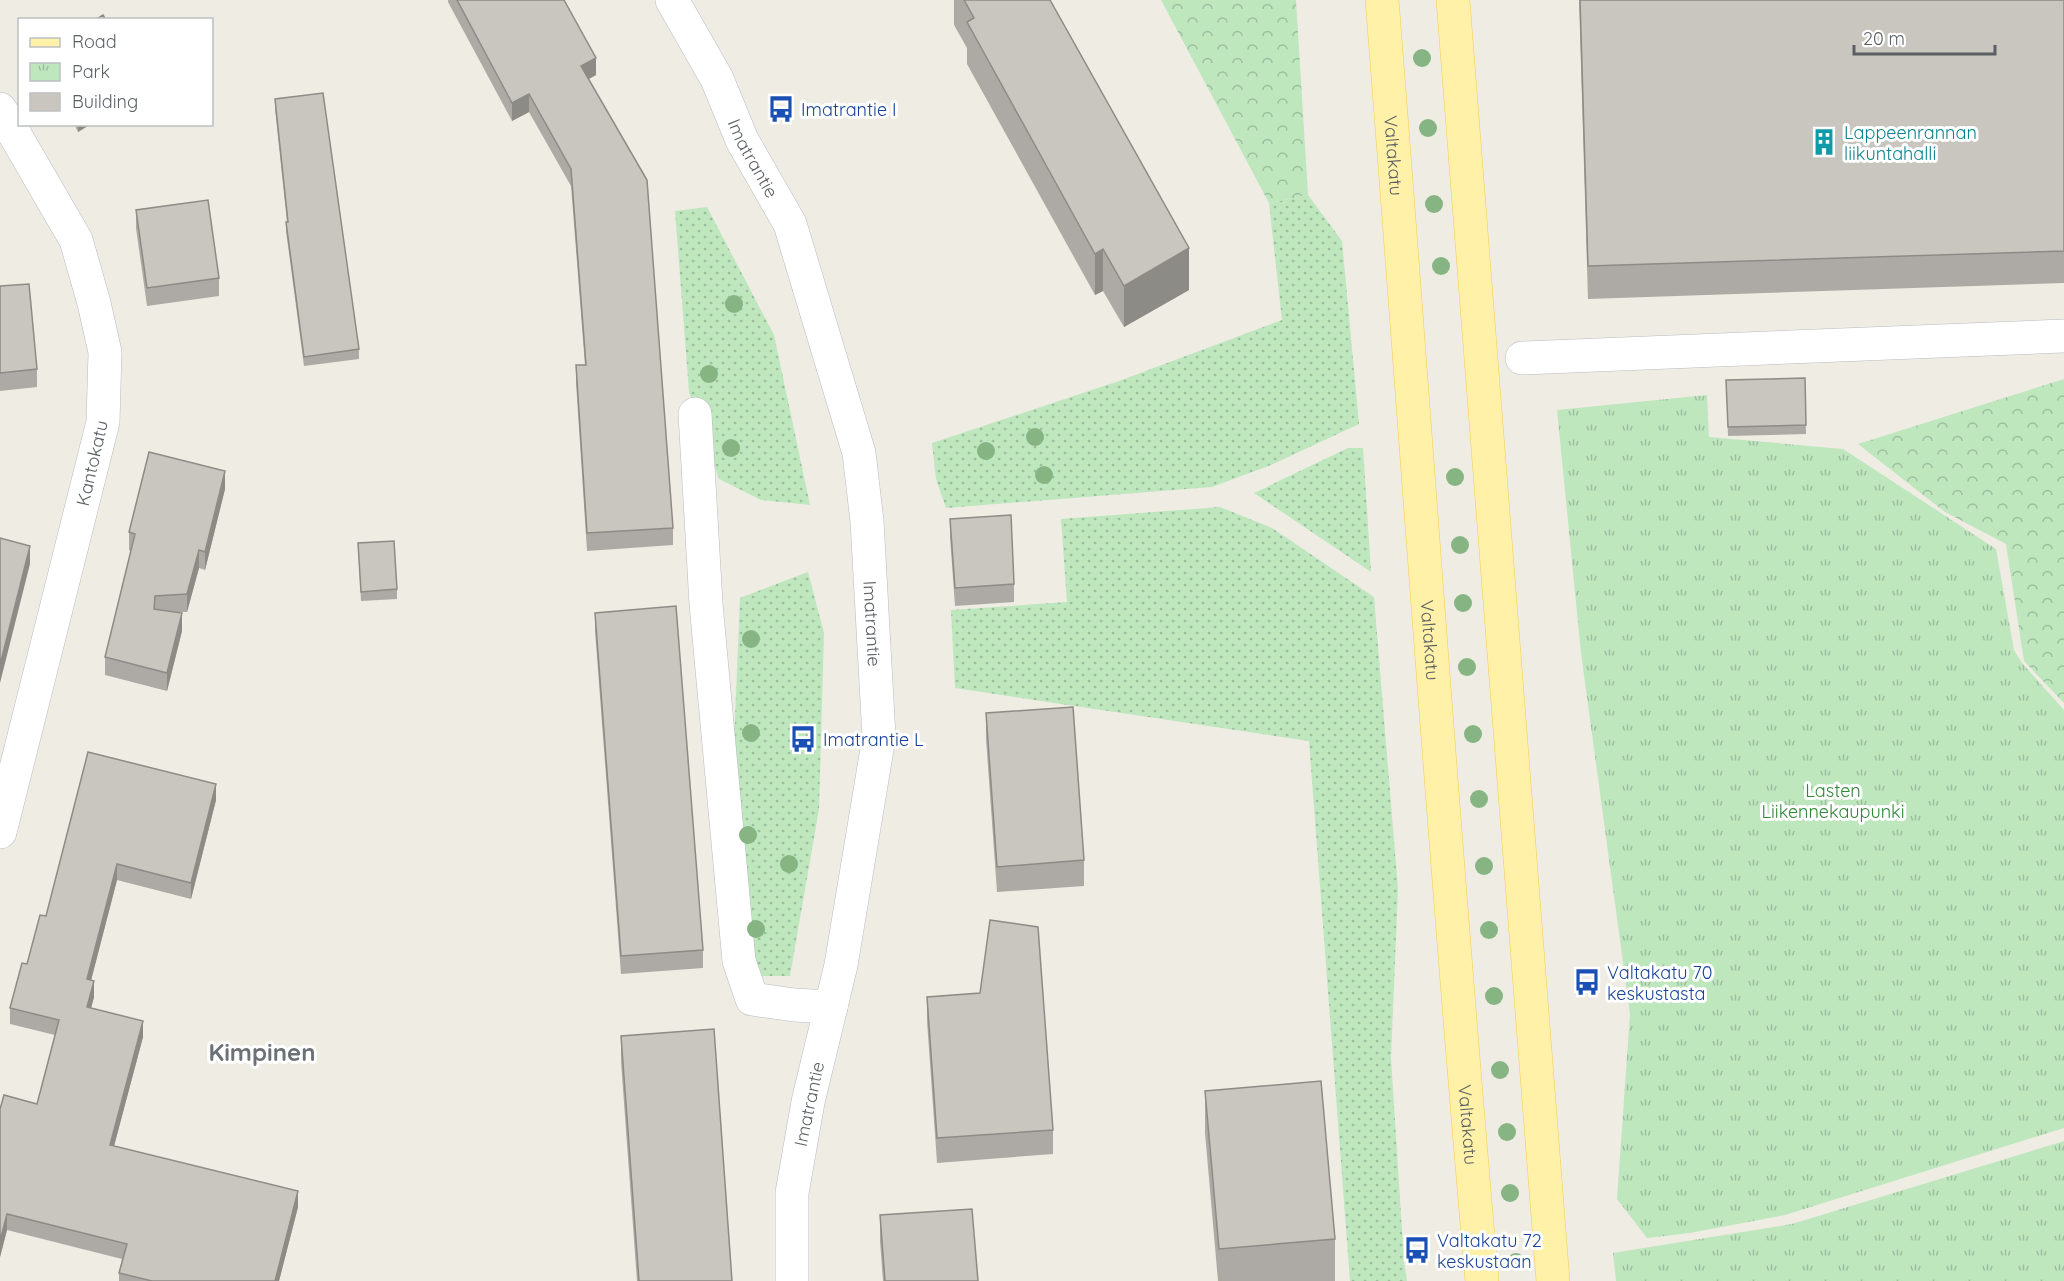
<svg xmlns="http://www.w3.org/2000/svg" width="2064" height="1281" viewBox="0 0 2064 1281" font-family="Quicksand,sans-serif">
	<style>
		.grass { fill: url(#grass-dots) }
		.forest { fill: url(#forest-crowns) }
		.park { fill: url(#park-tufts) }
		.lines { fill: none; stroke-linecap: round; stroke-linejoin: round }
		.minor-casing { stroke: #b8bbc0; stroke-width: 34 }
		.major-casing { stroke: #f8cb52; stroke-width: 34 }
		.minor { stroke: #fff; stroke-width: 33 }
		.major { stroke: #fff1a7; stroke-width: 33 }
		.tree { fill: #86b483 }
		.wall { fill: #adaaa5 }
		.shaded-wall { fill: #8d8b86 }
		.building { fill: #c9c6c0; stroke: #8d8b86; stroke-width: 1.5 }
		.labels { text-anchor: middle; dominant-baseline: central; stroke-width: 6; stroke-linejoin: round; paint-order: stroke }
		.transit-label { font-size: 18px; fill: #164399; stroke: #fff; text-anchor: start }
		.culture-label { font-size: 18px; fill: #0d838f; stroke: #fff; text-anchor: start }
		.street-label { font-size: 18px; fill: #5b5f64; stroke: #fff }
		.park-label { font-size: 18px; fill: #308635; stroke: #fff }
		.district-label { font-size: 24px; font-weight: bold; fill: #6c7176; stroke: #fff }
	</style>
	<defs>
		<pattern id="grass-dots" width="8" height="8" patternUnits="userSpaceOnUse" patternTransform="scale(1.5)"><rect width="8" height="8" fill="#bee7be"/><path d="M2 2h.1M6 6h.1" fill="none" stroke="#9dbe9e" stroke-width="1.8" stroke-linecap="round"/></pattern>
		<pattern id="forest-crowns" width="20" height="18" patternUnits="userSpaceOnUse" patternTransform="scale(1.5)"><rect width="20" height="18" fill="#bee7be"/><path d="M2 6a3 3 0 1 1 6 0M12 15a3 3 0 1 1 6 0" fill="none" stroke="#9dbe9e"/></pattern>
		<pattern id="park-tufts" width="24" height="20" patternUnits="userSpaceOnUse" patternTransform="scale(1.5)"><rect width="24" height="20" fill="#bee7be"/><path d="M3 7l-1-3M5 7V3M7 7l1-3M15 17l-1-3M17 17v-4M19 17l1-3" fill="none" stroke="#9dbe9e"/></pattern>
	</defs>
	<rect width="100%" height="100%" fill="#efece3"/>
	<path class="grass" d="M 1308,195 L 1342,241 L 1359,424 L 1271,465 L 1212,487 L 946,508 L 936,479 L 932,443 L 1119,381 L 1282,320 L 1269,203 Z
		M 707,207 L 774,335 L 810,505 L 761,500 L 719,479 L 689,392 L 675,211 Z
		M 1348,448 L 1363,448 L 1371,572 L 1254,493 Z
		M 1220,507 L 1272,528 L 1374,597 L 1398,889 L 1391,1058 L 1404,1262 L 1407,1281 L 1350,1281 L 1309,741 L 955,688 L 951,610 L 1067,602 L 1061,519 Z
		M 808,572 L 824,633 L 819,809 L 790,976 L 756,976 L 733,767 L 740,598 Z"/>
	<path class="forest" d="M 1161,0 L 1296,0 L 1308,195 L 1269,203 Z
		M 2064,379 L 2064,703 L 2024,661 L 2006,544 L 1945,512 L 1858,444 Z"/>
	<path class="park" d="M 1707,395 L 1709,437 L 1843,449 L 1996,549 L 2014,650 L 2022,663 L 2064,710 L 2064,1128 L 1785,1215 L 1690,1233 L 1647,1238 L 1617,1199 L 1630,1014 L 1581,653 L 1557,410 Z
		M 2064,1141 L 2064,1281 L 1616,1281 L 1613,1253 L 1792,1224 Z"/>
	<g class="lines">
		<defs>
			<g id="minor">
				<path id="s1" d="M 672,0 L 717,79 L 742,140 L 790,224 L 859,453 L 867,521 L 879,737 L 841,965 L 808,1102 L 792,1193 L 792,1281"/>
				<path d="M 0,109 L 76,240 L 94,303 L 105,352 L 103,422 L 0,832"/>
				<path d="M 1522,358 L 2064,336"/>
				<path d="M 695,414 L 706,604 L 739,961 L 752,999 L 794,1005 L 831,1007"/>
			</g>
			<g id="major">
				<path id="s2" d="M 1382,0 C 1416,427 1444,854 1482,1281"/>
				<path d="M 1453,0 L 1553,1281"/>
			</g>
		</defs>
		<use href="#minor" class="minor-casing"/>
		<use href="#major" class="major-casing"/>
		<use href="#minor" class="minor"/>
		<use href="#major" class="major"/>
	</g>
	<g class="tree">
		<circle cx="1422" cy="58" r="9"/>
		<circle cx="1428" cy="128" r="9"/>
		<circle cx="1434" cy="204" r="9"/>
		<circle cx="1441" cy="266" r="9"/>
		<circle cx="734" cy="304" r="9"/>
		<circle cx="709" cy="374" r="9"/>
		<circle cx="1035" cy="437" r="9"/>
		<circle cx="731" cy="448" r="9"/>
		<circle cx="986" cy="451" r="9"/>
		<circle cx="1044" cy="475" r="9"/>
		<circle cx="1455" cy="477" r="9"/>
		<circle cx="1460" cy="545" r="9"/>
		<circle cx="1463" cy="603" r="9"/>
		<circle cx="751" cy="639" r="9"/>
		<circle cx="1467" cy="667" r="9"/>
		<circle cx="751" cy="733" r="9"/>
		<circle cx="1473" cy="734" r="9"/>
		<circle cx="1479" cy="799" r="9"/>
		<circle cx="748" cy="835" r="9"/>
		<circle cx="789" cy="864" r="9"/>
		<circle cx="1484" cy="866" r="9"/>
		<circle cx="756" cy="929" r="9"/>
		<circle cx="1489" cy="930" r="9"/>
		<circle cx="1494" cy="996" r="9"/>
		<circle cx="1500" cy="1070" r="9"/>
		<circle cx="1507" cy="1132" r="9"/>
		<circle cx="1510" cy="1193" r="9"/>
		<circle cx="1516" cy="1262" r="9"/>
	</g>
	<path class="wall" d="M 448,0 L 564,0 L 596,75 L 589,79 L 673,528 L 673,545 L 587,551 L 576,383 L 576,365 L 585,365 L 571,186 L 529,112 L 512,121 L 448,2 Z
		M 954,0 L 1050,0 L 1189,290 L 1124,327 L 1103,291 L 1095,295 L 967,64 L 967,48 L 954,25 Z
		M 1579,0 L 2064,0 L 2064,283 L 1588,299 Z
		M 275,99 L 359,349 L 359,359 L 304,366 L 286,231 L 286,222 L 287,222 L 275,109 Z
		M 74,124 L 91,124 L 78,132 Z
		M 136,210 L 219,278 L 219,296 L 147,306 L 136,228 Z
		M 0,286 L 37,369 L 37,387 L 0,391 Z
		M 1805,378 L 1806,434 L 1728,436 L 1726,380 Z
		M 225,489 L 205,570 L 199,568 L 187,612 L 176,612 L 182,631 L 167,691 L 105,675 L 105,657 L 131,551 L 129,550 L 129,532 Z
		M 950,519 L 1014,584 L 1014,602 L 955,606 L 950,537 Z
		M 358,543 L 397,589 L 397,599 L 361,601 Z
		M 595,613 L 703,950 L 703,968 L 621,974 L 595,631 Z
		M 986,713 L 1084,860 L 1084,886 L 997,892 L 986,739 Z
		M 88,752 L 216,800 L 191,899 L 117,880 L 91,980 L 94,997 L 91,1008 L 143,1037 L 114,1146 L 298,1207 L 279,1281 L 119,1281 L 119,1273 L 122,1259 L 7,1230 L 0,1257 L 0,1109 L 37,1104 L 55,1035 L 10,1024 L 10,1008 L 46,916 Z
		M 927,997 L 1053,1130 L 1053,1154 L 937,1163 L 927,1021 Z
		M 621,1036 L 732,1281 L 637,1281 L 621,1062 Z
		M 1205,1091 L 1335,1239 L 1335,1281 L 1218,1281 L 1205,1133 Z
		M 880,1215 L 978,1281 L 883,1281 L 880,1241 Z"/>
	<path class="shaded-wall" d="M 596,58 L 596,75 L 581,83 L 581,66 Z
		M 529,94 L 529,112 L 512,121 L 512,103 Z
		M 78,124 L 91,124 L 78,132 Z
		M 1189,248 L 1189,290 L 1124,327 L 1124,286 Z
		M 1103,249 L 1103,291 L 1095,295 L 1095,254 Z
		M 225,471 L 225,489 L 205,570 L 205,552 Z
		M 30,546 L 30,564 L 0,683 L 0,665 Z
		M 199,550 L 199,568 L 187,612 L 187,594 Z
		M 182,613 L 182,631 L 167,691 L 167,673 Z
		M 216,784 L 216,800 L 191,899 L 191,883 Z
		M 117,864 L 117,880 L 87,996 L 87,979 Z
		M 94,981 L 94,997 L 87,1023 L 87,1007 Z
		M 143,1021 L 143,1037 L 110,1161 L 110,1145 Z
		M 298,1191 L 298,1207 L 279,1281 L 275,1281 Z
		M 7,1214 L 7,1230 L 0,1257 L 0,1241 Z"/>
	<path class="building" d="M 457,0 L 564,0 L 596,58 L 581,66 L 647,180 L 673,528 L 587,533 L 576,365 L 586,365 L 571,169 L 529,94 L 512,103 Z
		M 964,0 L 1050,0 L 1189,248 L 1124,286 L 1103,249 L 1095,254 L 967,22 L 974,18 Z
		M 1580,0 L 2064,0 L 2064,251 L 1588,266 Z
		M 103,15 L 106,20 L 95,20 Z
		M 323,93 L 359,349 L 304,357 L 286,222 L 288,222 L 275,99 Z
		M 208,200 L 219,278 L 147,288 L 136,210 Z
		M 29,284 L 37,369 L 0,373 L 0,286 Z
		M 1805,378 L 1806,425 L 1728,427 L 1726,380 Z
		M 149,452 L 225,471 L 205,552 L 199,550 L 187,594 L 155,596 L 154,609 L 182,613 L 167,673 L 105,657 L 135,534 L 129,532 Z
		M 1011,515 L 1014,584 L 955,588 L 950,519 Z
		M 0,538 L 30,546 L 0,665 Z
		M 394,541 L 397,589 L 361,592 L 358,543 Z
		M 676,606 L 703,950 L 621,956 L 595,613 Z
		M 1073,707 L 1084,860 L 997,867 L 986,713 Z
		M 88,752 L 216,784 L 191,883 L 117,864 L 87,979 L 94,981 L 87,1007 L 143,1021 L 110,1145 L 298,1191 L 275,1281 L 152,1281 L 119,1273 L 127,1244 L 7,1214 L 0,1241 L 0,1109 L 4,1095 L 37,1104 L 59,1020 L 10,1008 L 22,963 L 27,964 L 40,915 L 46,916 Z
		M 990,920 L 1038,927 L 1053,1130 L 937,1138 L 927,997 L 980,993 Z
		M 714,1029 L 732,1281 L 639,1281 L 621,1036 Z
		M 1321,1081 L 1335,1239 L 1219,1249 L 1205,1091 Z
		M 972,1209 L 978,1281 L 885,1281 L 880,1215 Z"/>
	<defs>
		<symbol id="bus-bare" viewBox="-9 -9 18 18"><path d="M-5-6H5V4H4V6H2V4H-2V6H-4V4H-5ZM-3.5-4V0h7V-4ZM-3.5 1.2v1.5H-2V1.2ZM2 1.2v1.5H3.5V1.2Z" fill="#1a4fb4" stroke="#fff" stroke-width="2.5" paint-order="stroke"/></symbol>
		<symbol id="building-bare" viewBox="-9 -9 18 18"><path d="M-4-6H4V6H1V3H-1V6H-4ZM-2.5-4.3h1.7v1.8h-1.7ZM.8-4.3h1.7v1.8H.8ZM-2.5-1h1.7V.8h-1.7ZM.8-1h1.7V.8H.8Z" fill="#0f9aa8" stroke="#fff" stroke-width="2.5" paint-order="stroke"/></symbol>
	</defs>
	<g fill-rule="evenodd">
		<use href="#bus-bare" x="762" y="90" width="38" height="38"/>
		<use href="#building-bare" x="1805" y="123" width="38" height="38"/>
		<use href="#bus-bare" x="784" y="720" width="38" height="38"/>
		<use href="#bus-bare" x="1568" y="963" width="38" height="38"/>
		<use href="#bus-bare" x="1398" y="1231" width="38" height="38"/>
	</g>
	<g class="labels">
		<g class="transit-label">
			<text x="801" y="109">Imatrantie I</text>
			<text x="823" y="739">Imatrantie L</text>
			<text x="1607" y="972">Valtakatu 70<tspan x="1607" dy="21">keskustasta</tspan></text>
			<text x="1437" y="1240">Valtakatu 72<tspan x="1437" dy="21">keskustaan</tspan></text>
		</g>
		<g class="culture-label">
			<text x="1844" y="132">Lappeenrannan<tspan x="1844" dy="21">liikuntahalli</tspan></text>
		</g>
		<g class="street-label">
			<text stroke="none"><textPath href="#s2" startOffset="156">Valtakatu</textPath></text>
			<text stroke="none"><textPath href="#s1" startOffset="178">Imatrantie</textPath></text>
			<text transform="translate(92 463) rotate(-77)">Kantokatu</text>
			<text stroke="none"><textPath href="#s1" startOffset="664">Imatrantie</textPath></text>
			<text stroke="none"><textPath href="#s2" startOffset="642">Valtakatu</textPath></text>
			<text transform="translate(809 1104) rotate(-78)">Imatrantie</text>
			<text stroke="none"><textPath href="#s2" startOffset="1128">Valtakatu</textPath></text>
		</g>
		<g class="park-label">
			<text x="1833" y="790">Lasten<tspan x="1833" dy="21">Liikennekaupunki</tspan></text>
		</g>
		<g class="district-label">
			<text x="262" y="1052">Kimpinen</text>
		</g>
	</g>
	<rect x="18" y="18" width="195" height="108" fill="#ffffff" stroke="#bdbfc1" stroke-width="1.5"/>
	<rect x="30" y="38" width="30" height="9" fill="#fff1a7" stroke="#bdbfc1" stroke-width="1.5"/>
	<text x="72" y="48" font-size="18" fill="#5b5f64">Road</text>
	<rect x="30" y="63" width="30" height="18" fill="url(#park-tufts)" stroke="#bdbfc1" stroke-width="1.5"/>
	<text x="72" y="78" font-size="18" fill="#5b5f64">Park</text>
	<rect x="30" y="93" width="30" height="18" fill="#c9c6c0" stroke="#bdbfc1" stroke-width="1.5"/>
	<text x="72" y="108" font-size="18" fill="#5b5f64">Building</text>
	<path d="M1854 45v9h141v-9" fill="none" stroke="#5b5f64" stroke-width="3"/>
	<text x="1863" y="45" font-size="18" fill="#5b5f64" stroke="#ffffff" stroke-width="4.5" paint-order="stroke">20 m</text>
</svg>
